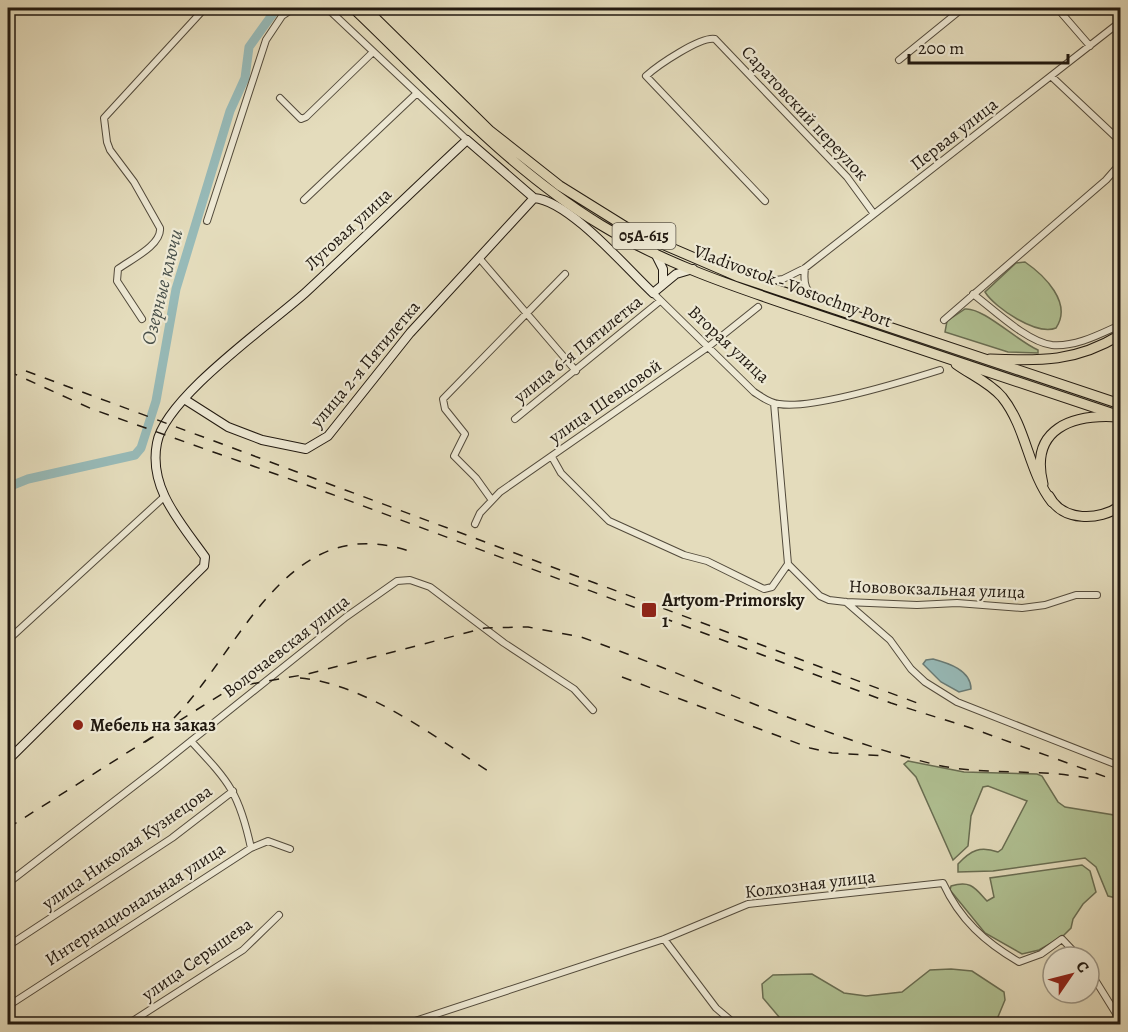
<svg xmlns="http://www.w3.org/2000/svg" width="1128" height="1032" viewBox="0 0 1128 1032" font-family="Alegreya,serif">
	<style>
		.green { fill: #b0c193; stroke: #686d52; stroke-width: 1.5 }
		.water { fill: #97bab8; stroke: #687a75; stroke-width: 1.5 }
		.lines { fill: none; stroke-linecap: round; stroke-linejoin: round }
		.river { stroke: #97bab8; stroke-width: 9 }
		.minor-casing { stroke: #524a3b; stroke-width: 8 }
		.secondary-casing { stroke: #211910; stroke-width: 10 }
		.primary-casing { stroke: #211910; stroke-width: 11 }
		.trunk-casing { stroke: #211910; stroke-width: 11 }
		.minor { stroke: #ede8d3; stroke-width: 6 }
		.secondary { stroke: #ede8d3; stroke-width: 8 }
		.primary { stroke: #e4dcbc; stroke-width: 9 }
		.trunk { stroke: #e4dcbc; stroke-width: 9 }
		.rail { stroke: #211910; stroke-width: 1.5; stroke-dasharray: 10 10; stroke-linecap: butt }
		.poi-dot { fill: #8f2418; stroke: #ede8d3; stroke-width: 2 }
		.labels { text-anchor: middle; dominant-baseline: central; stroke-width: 4.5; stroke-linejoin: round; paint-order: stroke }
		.shield { fill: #ede8d3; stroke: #5e574a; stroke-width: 1.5 }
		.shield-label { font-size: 16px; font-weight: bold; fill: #211910 }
		.street-label { font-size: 18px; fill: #211910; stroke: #ede8d3 }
		.poi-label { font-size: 18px; font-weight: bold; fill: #211910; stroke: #ede8d3; text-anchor: start }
		.water-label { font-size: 20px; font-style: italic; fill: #4a514b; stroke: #ede8d3 }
	</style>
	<rect width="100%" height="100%" fill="#e4dcbc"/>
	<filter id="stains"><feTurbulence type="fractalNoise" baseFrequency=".00333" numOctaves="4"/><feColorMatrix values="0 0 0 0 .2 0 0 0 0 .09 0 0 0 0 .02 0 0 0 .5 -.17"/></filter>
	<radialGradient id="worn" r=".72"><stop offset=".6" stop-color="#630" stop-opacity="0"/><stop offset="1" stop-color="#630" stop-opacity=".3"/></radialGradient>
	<path class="green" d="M 1025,262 C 1044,275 1073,303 1056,328 C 1037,336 995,308 985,292 L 1016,263 Z
		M 965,309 C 983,307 1017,341 1038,350 L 1038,353 L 1008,352 L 945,332 L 947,321 Z
		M 908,761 L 964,772 L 1037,774 L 1042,776 L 1058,802 L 1065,807 L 1120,816 L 1120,893 L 1116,898 L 1108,896 L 1096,867 L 1085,858 L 993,871 L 958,872 L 958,864 C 971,850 980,846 998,852 L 1002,849 L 1027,801 L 988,786 L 983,787 L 971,816 L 968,846 L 953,860 L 916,777 L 904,764 Z
		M 1082,865 L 1090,871 L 1096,892 L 1083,904 L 1073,919 L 1071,928 L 1062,937 L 1039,950 L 1022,954 L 985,933 L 950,890 L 951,886 C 971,880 975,888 987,901 L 994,897 L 990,878 Z
		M 951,969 L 972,971 L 1004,992 L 1005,1000 L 995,1024 L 785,1024 L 763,998 L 762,984 L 773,975 L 812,974 L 844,993 L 866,996 L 902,992 L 930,970 Z"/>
	<path class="water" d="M 933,659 C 948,663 971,670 971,689 L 959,692 L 941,682 L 923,664 L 926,660 Z"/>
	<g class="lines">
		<path class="river" d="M 8,487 L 28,479 L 135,455 L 141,448 L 156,401 L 176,289 L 230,111 L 245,78 L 249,47 L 277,8"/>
		<defs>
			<path id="minor" d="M 327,8 L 467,140
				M 1057,8 L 1090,46
				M 899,60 L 963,8
				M 1052,77 L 1120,141
				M 280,98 L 301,119 L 306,117 L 373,52
				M 304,200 L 416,94
				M 765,201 L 646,76 C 658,65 701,36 715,39 L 847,177 L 874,214
				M 207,221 L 266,40 L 282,16 L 294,8
				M 480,259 L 576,371
				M 805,268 C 803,285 805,292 821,301
				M 762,282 L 783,279 L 805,268 L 1120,22
				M 653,293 L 754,392 C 762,397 769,403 779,404 C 812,410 905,381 940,370
				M 973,294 C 993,309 1027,342 1052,345 C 1076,347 1100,334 1120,325
				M 142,319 L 117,281 L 118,269 C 130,260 162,245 160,228 L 134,182 L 110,150 L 107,142 L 104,118 L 205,8
				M 944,320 L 1106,180 L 1120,164
				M 774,403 L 788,564 L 820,596 L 829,600 L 846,602 L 917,605 L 957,603 L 1022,608 L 1045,605 L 1076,595 L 1097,595
				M 515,419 L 660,301
				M 552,457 L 561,473 L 609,521 L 684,555 L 707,561 L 764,589 L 772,587 L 788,564
				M 491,499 L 476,478 L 454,456 L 465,434 L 445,409 L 443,399 L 565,274
				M 475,524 L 480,513 L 500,492 L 708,347 L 758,307
				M 846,602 L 890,640 L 911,669 L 925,682 L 957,702 L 1120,766
				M 8,640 L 164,497
				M 191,741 C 229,782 239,792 251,848 L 268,841 L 290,849
				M 8,883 L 156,769 L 346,617 L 397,581 L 410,580 L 430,587 L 504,643 L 574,689 L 593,710
				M 664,939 L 716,1008 L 735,1024
				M 8,946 L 172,838 L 233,791
				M 1089,970 L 1120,1020
				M 8,1006 L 251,848
				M 128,1024 L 243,950 L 279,915
				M 406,1024 L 664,939 L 748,904 L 943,883 C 960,920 985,942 1019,962 L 1041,954 L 1062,939 L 1079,957"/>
			<path id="secondary" d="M 534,198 C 570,201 627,269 653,293 L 676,274 L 693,269
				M 655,253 L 663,269 L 663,283
				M 184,399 L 228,427 L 262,440 L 306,449 L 328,436 L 410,333 L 534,198
				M 8,760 L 204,566 L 205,557 C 181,523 148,488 157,443 C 165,398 268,326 305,293 C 359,243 412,191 467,140 L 534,198"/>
			<path id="primary" d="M 990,359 C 1041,361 1076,362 1120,335
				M 1043,484 C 1029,428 1073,414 1118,417
				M 1049,496 C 1062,522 1100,521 1120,506"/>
			<path id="trunk" d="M 353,8 C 432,83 507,168 601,225 C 673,269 757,294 836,321 C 931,353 1026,384 1120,416
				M 365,8 L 489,130 L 560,186 L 634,232 L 739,277 L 1120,404
				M 956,364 C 971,375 989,382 1002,397 C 1027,428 1028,471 1052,502"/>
		</defs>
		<use href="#minor" class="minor-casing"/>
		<use href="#secondary" class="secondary-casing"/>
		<use href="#primary" class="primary-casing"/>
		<use href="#trunk" class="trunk-casing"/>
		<use href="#minor" class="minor"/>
		<use href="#secondary" class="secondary"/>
		<use href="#primary" class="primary"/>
		<use href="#trunk" class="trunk"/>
		<path class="rail" d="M 8,371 L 92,409 L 315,488 L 891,703 L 971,728 L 1120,782
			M 26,371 L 920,704
			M 622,677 L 810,748 L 832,753 L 887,756
			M 300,678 C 367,684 437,739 493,774
			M 174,718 C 242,649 287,508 412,552
			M 145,742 L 222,694 L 245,685 L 308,674 L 485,628 L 528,627 L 581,637 C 698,678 812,734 933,764 C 987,777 1043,767 1096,780
			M 8,828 L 152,737"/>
	</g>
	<g class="poi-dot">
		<rect x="641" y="602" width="16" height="16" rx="3"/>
		<circle cx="78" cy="725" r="6"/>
	</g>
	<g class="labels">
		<rect class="shield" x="612.5" y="223" width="63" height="26" rx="4.5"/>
		<g class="shield-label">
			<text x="644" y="236">05А-615</text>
		</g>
		<g class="street-label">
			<text transform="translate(805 113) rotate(47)">Саратовский переулок</text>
			<text transform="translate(954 134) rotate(-38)">Первая улица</text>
			<text transform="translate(348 229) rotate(-43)">Луговая улица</text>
			<text transform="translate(793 286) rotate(20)">Vladivostok - Vostochny Port</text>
			<text transform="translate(729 344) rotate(43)">Вторая улица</text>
			<text transform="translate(578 349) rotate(-39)">улица 6-я Пятилетка</text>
			<text transform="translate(365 364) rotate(-50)">улица 2-я Пятилетка</text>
			<text transform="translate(605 401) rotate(-35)">улица Шевцовой</text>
			<text transform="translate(937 589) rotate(2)">Нововокзальная улица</text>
			<text transform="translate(286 646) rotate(-38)">Волочаевская улица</text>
			<text transform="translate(127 847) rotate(-35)">улица Николая Кузнецова</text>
			<text transform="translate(810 884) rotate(-7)">Колхозная улица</text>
			<text transform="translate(135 904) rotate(-33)">Интернациональная улица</text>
			<text transform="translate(197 959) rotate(-35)">улица Серышева</text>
		</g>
		<g class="poi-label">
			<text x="662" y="600">Artyom-Primorsky<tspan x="662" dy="21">1</tspan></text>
			<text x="90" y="725">Мебель на заказ</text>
		</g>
		<g class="water-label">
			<text transform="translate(162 287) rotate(-76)">Озерные ключи</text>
		</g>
	</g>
	<rect width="1128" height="1032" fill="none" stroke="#e4dcbc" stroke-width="30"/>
	<rect x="9" y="9" width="1110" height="1014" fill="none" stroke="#211910" stroke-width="3"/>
	<rect x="15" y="15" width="1098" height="1002" fill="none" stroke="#211910" stroke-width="1.5"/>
	<g transform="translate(1071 975) rotate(55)"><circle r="28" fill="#ede8d3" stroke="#9b9585" stroke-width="1.5"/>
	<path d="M0-4.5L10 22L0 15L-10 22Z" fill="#8f2418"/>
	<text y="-9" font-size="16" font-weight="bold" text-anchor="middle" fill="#211910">С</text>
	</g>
	<path d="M909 54v9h159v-9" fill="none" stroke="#211910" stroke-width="3"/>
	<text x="918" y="54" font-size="18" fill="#211910" stroke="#ede8d3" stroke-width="4.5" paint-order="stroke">200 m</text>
	<rect width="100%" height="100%" filter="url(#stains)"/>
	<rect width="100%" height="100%" fill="url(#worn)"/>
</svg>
